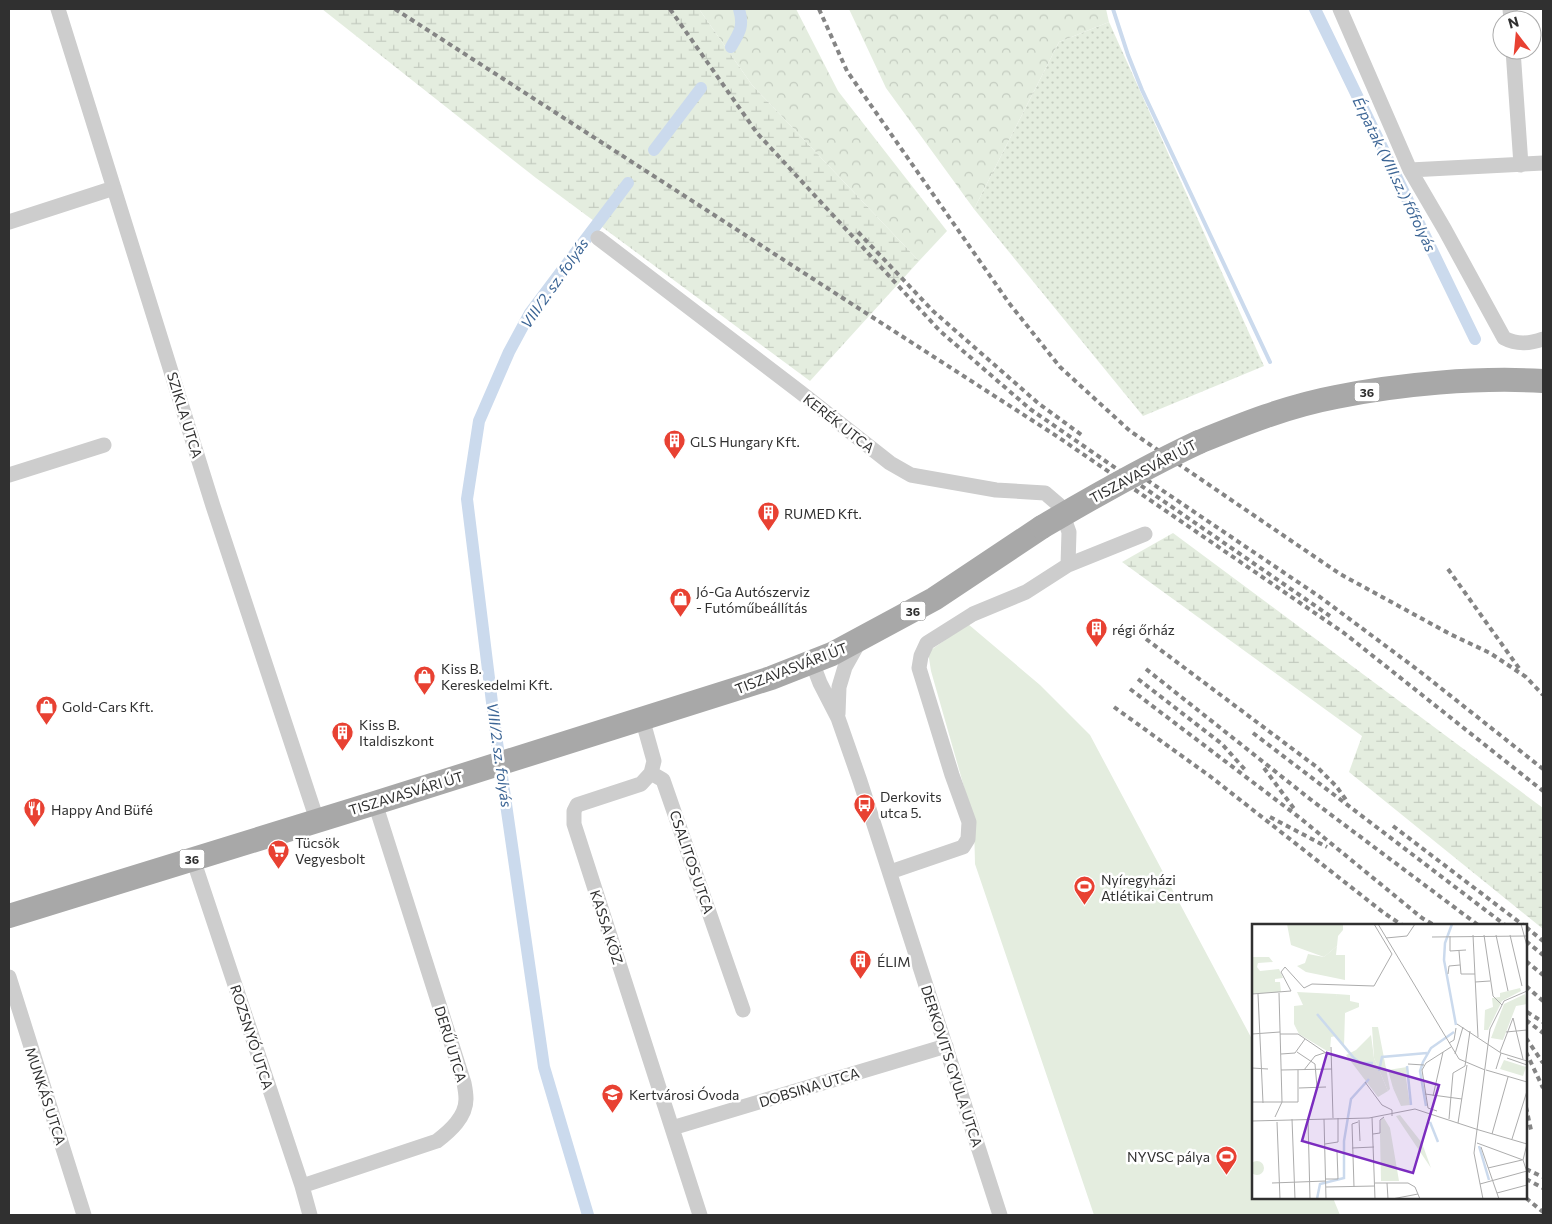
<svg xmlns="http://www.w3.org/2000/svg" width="1552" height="1224" viewBox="0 0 1552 1224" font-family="Commissioner,sans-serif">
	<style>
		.grass { fill: url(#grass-dots) }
		.forest { fill: url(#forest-crowns) }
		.wetland { fill: url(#wetland-marsh) }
		.pitch { fill: #e4eddf }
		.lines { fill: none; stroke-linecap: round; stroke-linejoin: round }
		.stream { stroke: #cbdaed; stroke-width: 4 }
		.canal { stroke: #cbdaed; stroke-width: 12 }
		.minor { stroke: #cdcdcd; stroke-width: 15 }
		.primary { stroke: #a8a8a8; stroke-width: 24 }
		.rail { stroke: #858585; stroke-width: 4; stroke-dasharray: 5 4; stroke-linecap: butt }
		.primary-bridge { stroke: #a8a8a8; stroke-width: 24 }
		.labels { text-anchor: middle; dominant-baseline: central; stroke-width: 5; stroke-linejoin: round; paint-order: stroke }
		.shield { fill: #fff; stroke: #6e6e6e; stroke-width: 1 }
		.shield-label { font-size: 12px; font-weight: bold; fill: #303030 }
		.street-label { font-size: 14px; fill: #303030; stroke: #fff }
		.poi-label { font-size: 14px; fill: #303030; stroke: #fff; text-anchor: start }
		.water-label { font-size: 15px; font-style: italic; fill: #3c6595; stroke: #fff }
		.inset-river { fill: none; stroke: #cbdaed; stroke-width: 2.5 }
		.inset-road { fill: none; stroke: #acacac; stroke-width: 1 }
		.view { fill: #7b2cbf; fill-opacity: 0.15; stroke: #7b2cbf; stroke-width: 2.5 }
		.inset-edge { fill: none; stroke: #303030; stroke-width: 2.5 }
	</style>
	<defs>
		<pattern id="grass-dots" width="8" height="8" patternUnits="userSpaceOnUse" patternTransform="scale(1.25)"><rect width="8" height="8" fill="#e4eddf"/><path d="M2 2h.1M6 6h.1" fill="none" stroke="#c4ccc0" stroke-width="1.8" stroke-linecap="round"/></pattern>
		<pattern id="forest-crowns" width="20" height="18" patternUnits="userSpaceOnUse" patternTransform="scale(1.25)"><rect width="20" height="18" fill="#e4eddf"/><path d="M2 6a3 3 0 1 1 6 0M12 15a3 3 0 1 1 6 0" fill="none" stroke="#c4ccc0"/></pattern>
		<pattern id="wetland-marsh" width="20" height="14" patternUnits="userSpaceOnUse" patternTransform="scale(1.25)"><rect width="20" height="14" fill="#e4eddf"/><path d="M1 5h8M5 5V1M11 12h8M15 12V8" fill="none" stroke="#c4ccc0"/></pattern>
	</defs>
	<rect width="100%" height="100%" fill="#fff"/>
	<path class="grass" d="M 1109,22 L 1264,366 L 1143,416 L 974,209 L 1059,42 Z"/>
	<path class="forest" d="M 699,9 L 796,9 L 838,91 L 947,231 L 919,261 L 752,85 Z
		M 849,9 L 1106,9 L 1109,22 L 1059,42 L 974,209 L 886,88 Z"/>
	<path class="wetland" d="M 322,9 L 699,9 L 752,85 L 919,261 L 810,381 L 536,178 Z
		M 1173,533 L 1543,808 L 1543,929 L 1349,772 L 1362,736 L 1122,562 Z"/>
	<path class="pitch" d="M 968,624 L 1040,685 L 1090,735 L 1253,1041 L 1253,1198 L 1333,1198 L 1340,1215 L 1094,1215 L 975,864 L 974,822 L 931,671 L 928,652 Z"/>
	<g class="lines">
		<path class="stream" d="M 1113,9 L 1128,55 L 1142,90 L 1270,362"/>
		<path class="canal" d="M 1315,9 L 1475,339
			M 731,47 C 740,32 744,26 739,9
			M 654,150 L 701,88
			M 588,1215 L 544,1067 L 496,735 L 467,499 L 479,421 L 509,352 L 530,313 L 628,183"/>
		<path class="minor" d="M 58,9 L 213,506 L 317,820
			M 1340,9 L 1410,170 L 1445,230 L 1504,338 C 1517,345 1529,344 1543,339
			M 1510,9 L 1511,20
			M 1513,50 L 1521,165
			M 1410,170 L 1543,163
			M 9,222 L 114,188
			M 598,238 L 800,392 L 890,463 L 911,475 L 996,490 L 1045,493 L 1059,505 L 1069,532 L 1068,565
			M 9,475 L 104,445
			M 812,662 L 820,683 L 838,718 L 860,781 L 1000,1215
			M 838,714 L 839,687 L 845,667 L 859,642
			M 642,718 L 654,761 L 651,773 L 663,780 L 743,1010
			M 651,773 L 641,784 L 577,805 L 574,811 L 574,824 L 700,1215
			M 193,859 L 302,1186 L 310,1215
			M 890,872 L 963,847 L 968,839 L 969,822 L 952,775 L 919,668 L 921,656 L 927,643 L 973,614 L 1026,592 L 1068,565 L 1145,534
			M 9,977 L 84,1215
			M 672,1128 L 946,1046
			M 302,1186 L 437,1141 C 450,1131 466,1117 466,1099 C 466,1094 465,1088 464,1083 L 375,803"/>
		<path class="primary" d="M 1199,442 C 1243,424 1288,406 1336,397 C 1400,384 1478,377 1543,381
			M 9,916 L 375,803 L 771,678 L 832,654 L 934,599 L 1042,527"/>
		<path class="rail" d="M 395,9 L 1058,437 L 1344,633 L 1543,791
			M 670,9 L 757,133 L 940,331 L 1030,409 L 1330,616
			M 819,9 L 847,71 L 1009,303 L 1060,367 L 1130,431 L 1340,574 L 1450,634 L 1490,653 L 1526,677 L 1543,695
			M 858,232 L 933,311 L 1038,403 L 1083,436
			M 1147,480 L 1320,597 L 1418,670 L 1543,769
			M 1448,569 L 1521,671
			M 1146,639 L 1318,768 L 1336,786 L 1347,801
			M 1146,669 L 1310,799 L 1478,925
			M 1138,679 L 1222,744 L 1247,772
			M 1130,689 L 1300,818 L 1422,918 L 1434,925
			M 1114,707 L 1211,777 L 1384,913 L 1402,925
			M 1253,733 L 1505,925
			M 1264,768 L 1295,810
			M 1270,817 L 1327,847
			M 1393,826 L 1523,925
			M 1526,927 L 1543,941
			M 1526,941 L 1543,955
			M 1526,961 L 1543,975
			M 1526,986 L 1543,1001
			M 1527,1012 L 1543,1022
			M 1526,1020 L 1543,1033
			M 1526,1038 L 1543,1063
			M 1526,1052 L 1543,1088
			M 1526,1107 L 1531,1130
			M 1526,1169 L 1543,1177
			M 1526,1179 L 1543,1188
			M 1526,1198 L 1543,1212"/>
		<path class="primary-bridge" d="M 1042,527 C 1093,497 1145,467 1199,442"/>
	</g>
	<defs>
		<symbol id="building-pin" viewBox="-11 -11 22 30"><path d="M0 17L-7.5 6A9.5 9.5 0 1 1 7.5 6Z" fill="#e84132" stroke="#fff"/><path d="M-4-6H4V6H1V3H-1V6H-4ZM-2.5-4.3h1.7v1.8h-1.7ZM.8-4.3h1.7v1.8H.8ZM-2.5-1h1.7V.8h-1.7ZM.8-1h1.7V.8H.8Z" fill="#fff"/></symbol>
		<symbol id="shop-pin" viewBox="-11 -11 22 30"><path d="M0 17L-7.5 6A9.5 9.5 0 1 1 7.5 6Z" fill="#e84132" stroke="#fff"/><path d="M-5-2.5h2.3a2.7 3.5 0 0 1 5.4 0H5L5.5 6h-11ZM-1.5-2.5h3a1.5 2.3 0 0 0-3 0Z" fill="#fff"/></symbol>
		<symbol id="bus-pin" viewBox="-11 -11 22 30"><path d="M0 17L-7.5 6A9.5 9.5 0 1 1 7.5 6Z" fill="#e84132" stroke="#fff"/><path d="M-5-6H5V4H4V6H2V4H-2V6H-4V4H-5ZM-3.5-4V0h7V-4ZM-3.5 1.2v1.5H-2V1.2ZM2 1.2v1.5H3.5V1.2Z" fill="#fff"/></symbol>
		<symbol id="restaurant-pin" viewBox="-11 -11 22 30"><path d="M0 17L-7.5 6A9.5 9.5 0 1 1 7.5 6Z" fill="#e84132" stroke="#fff"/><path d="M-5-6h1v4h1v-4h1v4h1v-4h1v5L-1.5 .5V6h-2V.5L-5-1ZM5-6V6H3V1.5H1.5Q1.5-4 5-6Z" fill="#fff"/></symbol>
		<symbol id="supermarket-pin" viewBox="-11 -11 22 30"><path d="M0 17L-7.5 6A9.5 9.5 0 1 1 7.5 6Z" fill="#e84132" stroke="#fff"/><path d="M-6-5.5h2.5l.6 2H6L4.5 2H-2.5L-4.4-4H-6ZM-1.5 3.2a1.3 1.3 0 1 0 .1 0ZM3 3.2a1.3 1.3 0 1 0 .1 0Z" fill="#fff"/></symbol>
		<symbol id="stadium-pin" viewBox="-11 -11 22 30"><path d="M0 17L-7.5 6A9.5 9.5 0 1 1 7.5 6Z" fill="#e84132" stroke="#fff"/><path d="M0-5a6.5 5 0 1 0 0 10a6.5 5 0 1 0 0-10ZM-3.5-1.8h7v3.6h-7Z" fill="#fff"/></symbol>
		<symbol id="school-pin" viewBox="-11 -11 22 30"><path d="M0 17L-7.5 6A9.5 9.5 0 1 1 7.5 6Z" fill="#e84132" stroke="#fff"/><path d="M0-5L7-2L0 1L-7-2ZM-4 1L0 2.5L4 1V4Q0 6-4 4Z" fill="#fff"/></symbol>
	</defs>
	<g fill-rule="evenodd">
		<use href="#building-pin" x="662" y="428" width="25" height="34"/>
		<use href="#building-pin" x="756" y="500" width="25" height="34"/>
		<use href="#shop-pin" x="668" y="586" width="25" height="34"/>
		<use href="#building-pin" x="1084" y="616" width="25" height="34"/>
		<use href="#shop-pin" x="412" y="664" width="25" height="34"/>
		<use href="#shop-pin" x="34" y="694" width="25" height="34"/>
		<use href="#building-pin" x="330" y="720" width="25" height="34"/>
		<use href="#bus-pin" x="852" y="792" width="25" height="34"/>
		<use href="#restaurant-pin" x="22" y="796" width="25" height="34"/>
		<use href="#supermarket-pin" x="266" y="838" width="25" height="34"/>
		<use href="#stadium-pin" x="1072" y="874" width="25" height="34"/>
		<use href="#building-pin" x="848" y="948" width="25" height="34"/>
		<use href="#school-pin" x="600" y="1082" width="25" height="34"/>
		<use href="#stadium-pin" x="1214" y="1144" width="25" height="34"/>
	</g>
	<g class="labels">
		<g class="shield">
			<rect x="1354.5" y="382.5" width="25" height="19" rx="4"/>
			<rect x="900.5" y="601.5" width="25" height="19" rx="4"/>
			<rect x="179.5" y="849.5" width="25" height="19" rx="4"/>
		</g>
		<g class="shield-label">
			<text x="1367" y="392">36</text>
			<text x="913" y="611">36</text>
			<text x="192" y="859">36</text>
		</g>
		<g class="street-label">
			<text transform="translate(185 415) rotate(73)">SZIKLA UTCA</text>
			<text transform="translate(839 423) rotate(38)">KERÉK UTCA</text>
			<text transform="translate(1143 471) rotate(-28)">TISZAVASVÁRI ÚT</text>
			<text transform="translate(791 668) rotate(-21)">TISZAVASVÁRI ÚT</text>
			<text transform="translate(406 793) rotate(-17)">TISZAVASVÁRI ÚT</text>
			<text transform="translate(692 862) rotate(71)">CSALITOS UTCA</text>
			<text transform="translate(607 927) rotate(72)">KASSA KÖZ</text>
			<text transform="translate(252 1037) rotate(72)">ROZSNYÓ UTCA</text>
			<text transform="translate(451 1044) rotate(73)">DERŰ UTCA</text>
			<text transform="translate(952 1066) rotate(72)">DERKOVITS GYULA UTCA</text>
			<text transform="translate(809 1087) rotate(-17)">DOBSINA UTCA</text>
			<text transform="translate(46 1096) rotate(72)">MUNKÁS UTCA</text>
		</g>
		<g class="poi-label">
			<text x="690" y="441">GLS Hungary Kft.</text>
			<text x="784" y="513">RUMED Kft.</text>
			<text x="696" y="591">Jó-Ga Autószerviz<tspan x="696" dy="16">- Futóműbeállítás</tspan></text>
			<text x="1112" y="629">régi őrház</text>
			<text x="441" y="668">Kiss B.<tspan x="441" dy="16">Kereskedelmi Kft.</tspan></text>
			<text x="62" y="706">Gold-Cars Kft.</text>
			<text x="359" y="724">Kiss B.<tspan x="359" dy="16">Italdiszkont</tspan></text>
			<text x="880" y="796">Derkovits<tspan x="880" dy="16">utca 5.</tspan></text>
			<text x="51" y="809">Happy And Büfé</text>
			<text x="295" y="842">Tücsök<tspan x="295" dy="16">Vegyesbolt</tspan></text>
			<text x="1101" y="879">Nyíregyházi<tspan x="1101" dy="16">Atlétikai Centrum</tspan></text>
			<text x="877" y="961">ÉLIM</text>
			<text x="629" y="1094">Kertvárosi Óvoda</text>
			<text x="1210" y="1156" text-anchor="end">NYVSC pálya</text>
		</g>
		<g class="water-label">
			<text transform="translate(1395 174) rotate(64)">Érpatak (VIII.sz.) főfolyás</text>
			<text transform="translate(554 283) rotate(-55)">VIII/2. sz. folyás</text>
			<text transform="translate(500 755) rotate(82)">VIII/2. sz. folyás</text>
		</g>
	</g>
	<g transform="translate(1252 924)">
		<rect width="275" height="275" fill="#fff"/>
		<path d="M 85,22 L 84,31 L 93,31 L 93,56 L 54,48 L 45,42 L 53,39 L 56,30 L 72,33 ZM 84,70 L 98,71 L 98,77 L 107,79 L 107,83 L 93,89 L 88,86 ZM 150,154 L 154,154 L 158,181 L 149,182 L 141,164 Z" fill="#e4eddf"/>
		<path d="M 0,33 L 17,33 L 21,38 L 6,39 L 5,43 L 8,47 L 27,45 L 31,54 L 23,55 L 23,58 L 28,58 L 29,68 L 0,70 ZM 120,103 L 126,103 L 138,165 L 136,167 L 122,134 ZM 155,143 L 154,154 L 141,164 L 136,146 Z" fill="#e4eddf"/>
		<path d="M 35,0 L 91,0 L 91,6 L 86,12 L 85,22 L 72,33 L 39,21 ZM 45,68 L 84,70 L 93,89 L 92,123 L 84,112 L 79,113 L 78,127 L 75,127 L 47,110 L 42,100 L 42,82 L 51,81 ZM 119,111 L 122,134 L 136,167 L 126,173 L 94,131 L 104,126 ZM 148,191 L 170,219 L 179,244 L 144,192 Z" fill="#e4eddf"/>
		<path d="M 268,64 L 269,67 L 250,77 L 236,106 L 232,106 L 233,86 L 241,83 L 240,74 L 248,73 L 248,69 ZM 273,70 L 275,80 L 264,82 L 251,116 L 239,114 L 252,80 ZM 252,136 L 274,143 L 271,152 L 248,145 Z" fill="#e4eddf"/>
		<path d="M 132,194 L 138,204 L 147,257 L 129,257 L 128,211 L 129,195 ZM-2 244a7 7 0 1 1 14 0a7 7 0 1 1-14 0Z" fill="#e4eddf"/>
		<path class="inset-river" d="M 200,0 L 193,19 L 192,36 L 204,101M 65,90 L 102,134 L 108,139 L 121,139M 155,142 L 159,181M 127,147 L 130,133 L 175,129M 174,182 L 168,147 L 171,138 L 179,124 L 202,108M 178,198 L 186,218M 227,222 L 237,256M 65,275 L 68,260 L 92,254 L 92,217 L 99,175 L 117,155"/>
		<path class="inset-road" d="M 126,0 L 207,135 L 233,146M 269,0 L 275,22M 221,11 L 226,113M 232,11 L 241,72 L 250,81M 244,11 L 256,67M 258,11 L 270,62M 198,12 L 198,27 L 214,26M 180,13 L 275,12M 134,14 L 155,12 L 163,0M 207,27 L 209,50 L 223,50M 196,50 L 197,42 L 208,41M 223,58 L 238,57M 0,70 L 39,67 L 29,48 L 33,43 L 52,64 L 60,60 L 122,62 L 140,30 L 122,0M 6,70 L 11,179M 261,94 L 271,135M 205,100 L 249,129 L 275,137M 254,108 L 275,106M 0,110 L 28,108M 28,110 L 46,110 L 74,129M 197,119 L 202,116 L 204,104M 79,123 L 81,194M 45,128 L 63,140 L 65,163M 248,128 L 261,94M 29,130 L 43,129 L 53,115M 203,130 L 211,103M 255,134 L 275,141M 156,140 L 172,141M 0,144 L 16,145M 244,145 L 249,129M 29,146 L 80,145M 52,146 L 63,132 L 75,128M 234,146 L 275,158M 113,158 L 130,181 L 140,186 L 140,192M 47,164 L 74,163M 173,170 L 210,175M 181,172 L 191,128M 0,178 L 46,178 L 46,146M 185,187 L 176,184 L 170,146 L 174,139 L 199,123M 23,193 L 30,178 L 27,69M 120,193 L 123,275M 40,195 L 43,275M 56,195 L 58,275M 72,195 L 74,275M 197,195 L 201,149 L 213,142 L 218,107M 107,196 L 108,217M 0,197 L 117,194 L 163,185 L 227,206M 25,198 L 28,275M 206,199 L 215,141M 227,206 L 275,220 L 271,236 L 275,248M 121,210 L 128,209 L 128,196 L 132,193M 240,210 L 256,153M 260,215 L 275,167M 225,219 L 271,236M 73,220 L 86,218 L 86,194M 229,223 L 247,275M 100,224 L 122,223M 236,244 L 270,236M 74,255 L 86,255 L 85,227M 20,259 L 74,257M 123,259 L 156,259 L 163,263 L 168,275M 135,259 L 136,275M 228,260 L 275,247M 74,263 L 123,262M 102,263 L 100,200 L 106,198M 245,269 L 275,261M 140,275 L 166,270M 231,275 L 222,229 L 238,105 L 252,77 L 275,67"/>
		<path class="view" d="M 75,129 L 187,161 L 161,249 L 50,217 Z"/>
		<rect width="275" height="275" class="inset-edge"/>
	</g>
	<rect width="1552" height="1224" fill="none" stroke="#303030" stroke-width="20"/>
	<g transform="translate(1517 35) rotate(344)"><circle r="24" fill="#ffffff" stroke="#acacac"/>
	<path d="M0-4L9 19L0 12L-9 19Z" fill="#e84132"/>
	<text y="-8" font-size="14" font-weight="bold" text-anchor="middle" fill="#303030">N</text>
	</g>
</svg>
